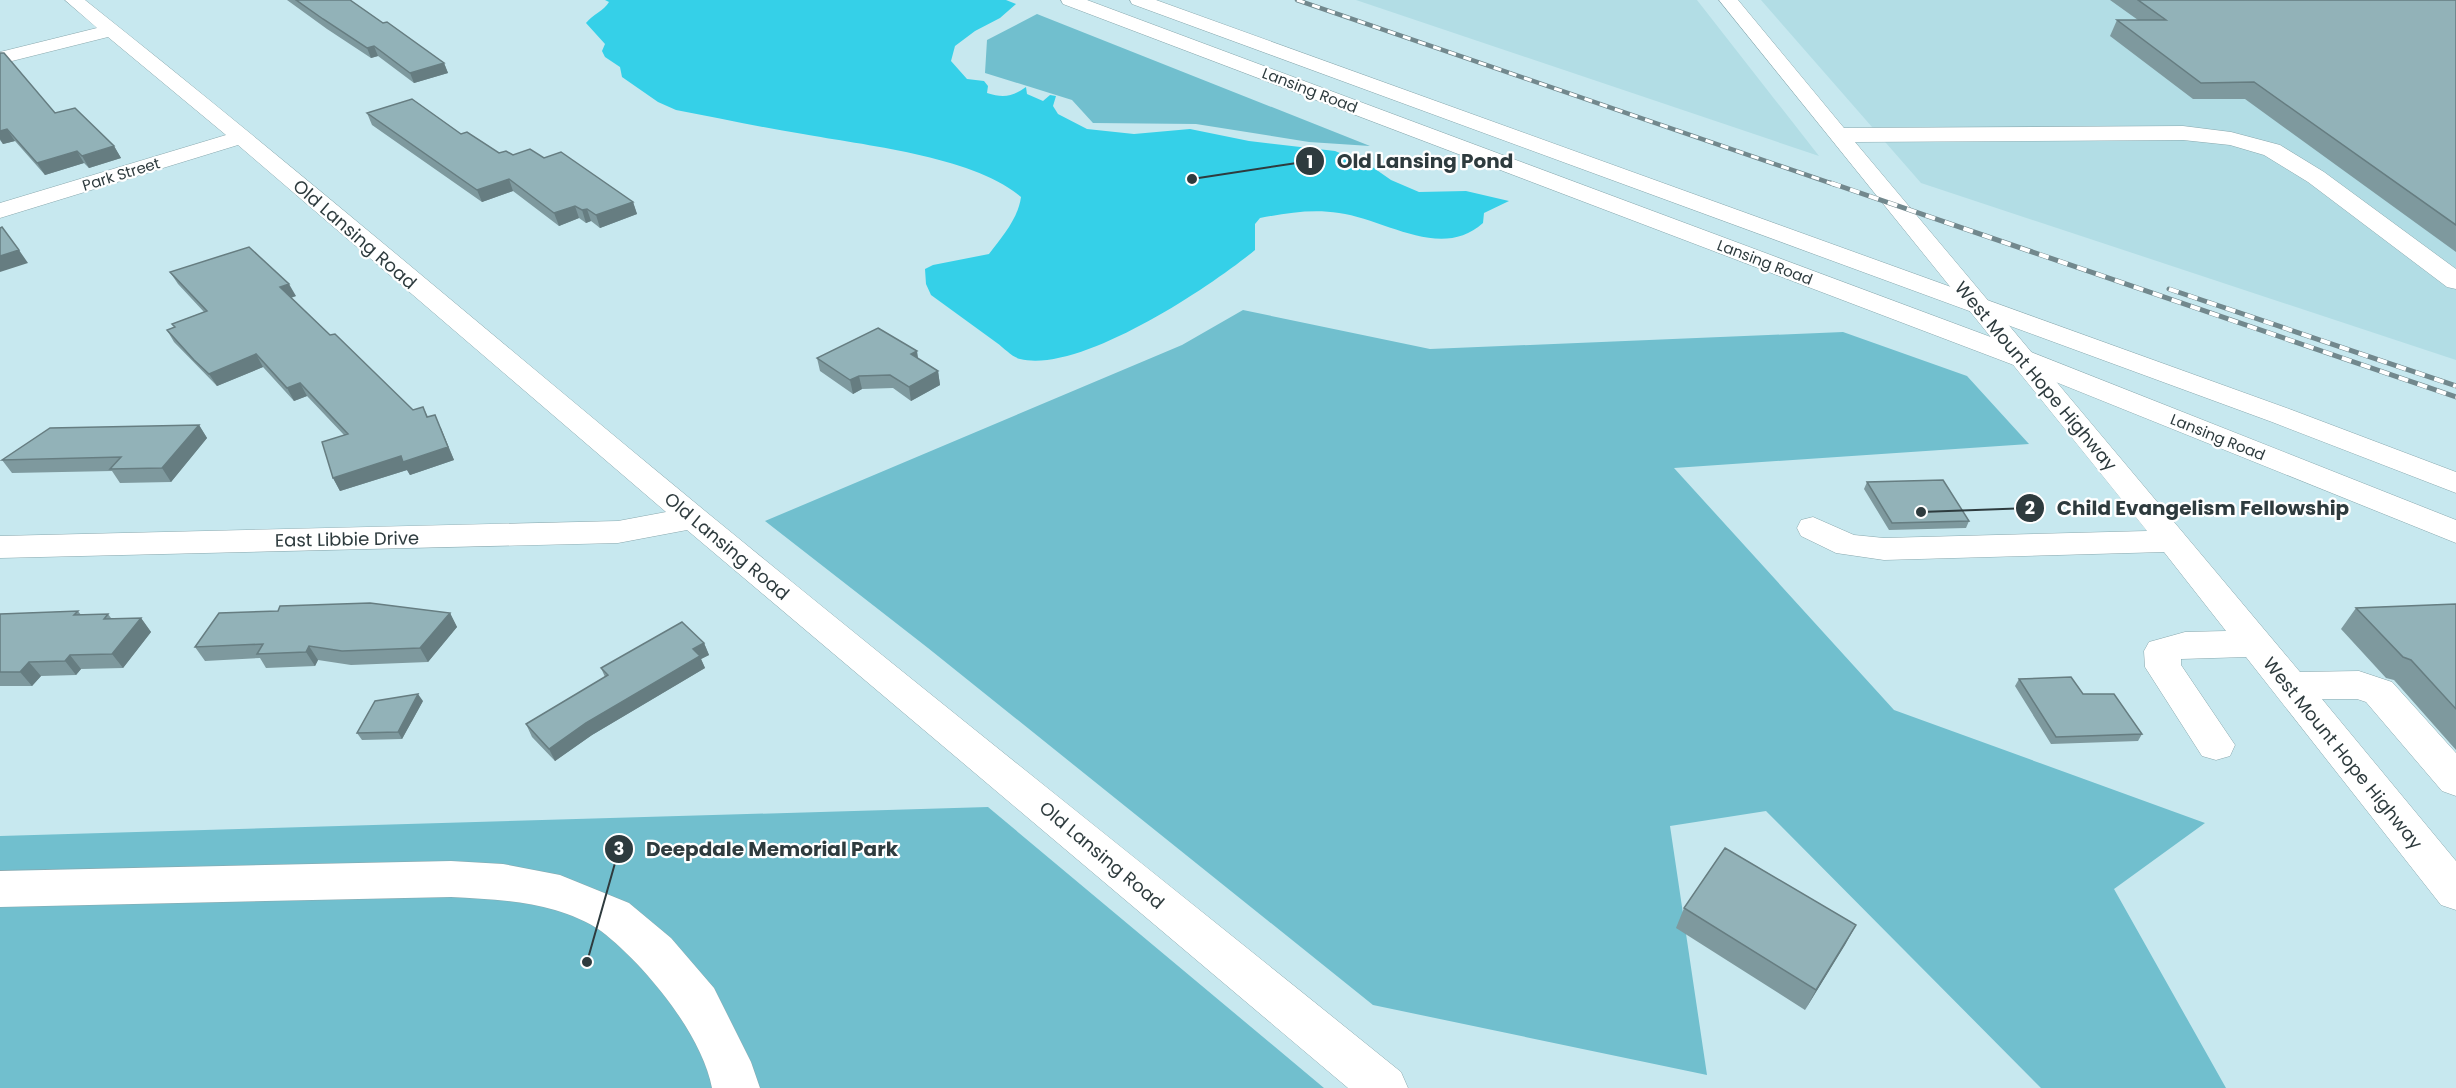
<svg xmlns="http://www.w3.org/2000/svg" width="2456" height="1088" viewBox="0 0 2456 1088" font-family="Poppins,sans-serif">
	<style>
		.built { fill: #b2dde5 }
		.green { fill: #71bfce }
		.water { fill: #35d0e8 }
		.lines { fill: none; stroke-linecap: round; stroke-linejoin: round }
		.minor-casing { stroke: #89a8ae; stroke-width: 1 }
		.major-casing { stroke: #89a8ae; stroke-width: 1 }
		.minor { fill: #fff; fill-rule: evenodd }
		.major { fill: #fff; fill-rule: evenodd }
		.rail-far1-casing { stroke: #72888d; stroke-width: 4.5 }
		.rail-casing { stroke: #72888d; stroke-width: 5 }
		.rail-far1 { stroke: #fff; stroke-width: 3; stroke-dasharray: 8; stroke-linecap: butt }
		.rail { stroke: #fff; stroke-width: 4; stroke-dasharray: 10; stroke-linecap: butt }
		.wall { fill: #7e999e }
		.shaded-wall { fill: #667d81 }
		.building { fill: #92b2b8; stroke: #667d81; stroke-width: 1.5 }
		.labels { text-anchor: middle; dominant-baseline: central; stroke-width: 4.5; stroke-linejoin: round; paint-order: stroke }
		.far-street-label { font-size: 15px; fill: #2e3b3e; stroke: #fff }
		.street-label { font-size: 18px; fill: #2e3b3e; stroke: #fff }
		.leader { fill: none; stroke: #2e3b3e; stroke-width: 2 }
		.callout-dot { fill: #2e3b3e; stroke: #fff; stroke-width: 2 }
		.mark-label { font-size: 18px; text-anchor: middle; font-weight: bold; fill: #fff }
		.callout-label { font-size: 20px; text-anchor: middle; font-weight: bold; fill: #2e3b3e; stroke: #fff; stroke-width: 4.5; stroke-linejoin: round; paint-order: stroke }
	</style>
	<rect width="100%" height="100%" fill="#c7e8ef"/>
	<path class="built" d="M 1356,0 L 1697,0 L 1819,156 Z
		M 1761,0 L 2456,0 L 2456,360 L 1921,183 Z"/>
	<path class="green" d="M 1037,14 L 1370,146 L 1309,142 L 1196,124 L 1093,123 L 1072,100 L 985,73 L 987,40 Z
		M 1243,310 L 1430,349 L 1843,332 L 1967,376 L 2029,444 L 1674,468 L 1894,710 L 2205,823 L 2114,889 L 2226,1088 L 2041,1088 L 1766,811 L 1670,826 L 1707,1075 L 1373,1005 L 928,648 L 765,521 L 1182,345 Z
		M 988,807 L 1324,1088 L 0,1088 L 0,836 Z"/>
	<path class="water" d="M 605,0 L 1006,0 L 1016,4 L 1000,18 L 975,31 L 955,46 L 951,61 L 967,79 L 984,81 L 988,86 L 987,93 C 1003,98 1012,97 1026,87 L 1027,94 L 1043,101 L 1050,95 L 1056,96 L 1053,106 L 1058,114 L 1087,129 L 1134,134 L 1190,129 L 1249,141 L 1335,151 L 1371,166 L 1391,180 L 1419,192 L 1466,191 L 1509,201 L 1484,213 L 1483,223 C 1441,261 1385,219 1339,213 C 1312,209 1287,213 1260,218 L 1255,224 L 1255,250 C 1210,287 1080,374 1020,359 C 1012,357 1004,348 997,343 C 975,327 953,311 931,295 L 926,284 L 925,269 L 933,265 L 989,254 C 1002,237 1018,219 1021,197 C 976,157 863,145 803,134 C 760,127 718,118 676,110 L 658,102 L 622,77 L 620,67 L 605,57 L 602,51 L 605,44 L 586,23 C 593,14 604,11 609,2 Z"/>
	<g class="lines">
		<defs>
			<path id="minor" d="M 65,0 L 85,0 C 297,168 502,344 710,515 C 939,703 1171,886 1401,1072 L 1408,1088 L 1348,1088 L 687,530 L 618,543 L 0,558 L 0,536 L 618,521 L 666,512 L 238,145 L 0,218 L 0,203 L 226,135 L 108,37 L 0,64 L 0,52 L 97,28 Z
				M 1719,0 L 1738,0 L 1844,128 L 2183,126 L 2231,132 L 2280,145 L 2324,172 L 2456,269 L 2456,289 L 2447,287 L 2308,182 L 2264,155 L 2230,145 L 2183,140 L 1855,142 L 2300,672 L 2359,671 L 2392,682 L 2456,753 L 2456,796 L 2442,791 L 2366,702 L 2357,699 L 2322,699 L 2456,861 L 2456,910 L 2441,905 L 2246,657 L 2181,659 L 2181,665 L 2235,745 L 2230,756 L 2216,760 L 2202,756 L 2145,667 L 2144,651 L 2149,642 L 2185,632 L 2226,631 L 2164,552 L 1884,560 L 1836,553 L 1801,536 L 1797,528 L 1801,520 L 1813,517 L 1854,535 L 1884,538 L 2147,531 Z
				M 451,861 L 503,864 L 560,875 L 629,903 L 671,938 L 714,988 L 751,1062 L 760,1088 L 712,1088 C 702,1034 644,964 601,931 C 589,922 569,914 555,910 C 522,900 486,899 451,897 L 0,907 L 0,871 Z"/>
			<path id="major" d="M 1061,0 L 1087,0 L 2031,352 L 2456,520 L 2456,543 L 2011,364 L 1063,4 Z
				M 1130,0 L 1156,0 L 2292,410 L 2456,472 L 2456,493 L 2272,422 L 1132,4 Z"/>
		</defs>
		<use href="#minor" class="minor-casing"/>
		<use href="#major" class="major-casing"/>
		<use href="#minor" class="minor"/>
		<use href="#major" class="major"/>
		<defs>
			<path id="rail-far1" d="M 1297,0 L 1836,185"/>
			<path id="rail" d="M 1831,183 L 2456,397
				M 2169,289 L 2456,386"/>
		</defs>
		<use href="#rail-far1" class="rail-far1-casing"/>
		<use href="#rail" class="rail-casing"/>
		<use href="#rail-far1" class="rail-far1"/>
		<use href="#rail" class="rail"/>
	</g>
	<path class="wall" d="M 287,0 L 350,0 L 383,23 L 444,63 L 448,73 L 414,83 L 378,56 L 371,58 L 327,29 Z
		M 2110,0 L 2456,0 L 2456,252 L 2245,99 L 2193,99 L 2110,36 L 2117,20 L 2138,20 Z
		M 0,53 L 55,113 L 114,146 L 121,158 L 89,168 L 84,163 L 45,175 L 15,141 L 3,144 L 0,140 Z
		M 367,113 L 461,134 L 499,153 L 544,158 L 633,202 L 637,214 L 600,228 L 591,221 L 586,223 L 579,218 L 559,226 L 513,191 L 482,202 L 372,125 Z
		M 170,272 L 296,296 L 291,298 L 330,335 L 413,410 L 423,407 L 428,417 L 441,428 L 454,460 L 410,475 L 407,470 L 340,491 L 333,478 L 344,435 L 307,396 L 294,401 L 263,367 L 217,386 L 174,342 L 167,330 L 174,327 L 172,324 L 204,312 L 178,284 Z
		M 817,358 L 918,359 L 938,371 L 940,385 L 911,401 L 893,388 L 862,389 L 853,394 L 820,371 Z
		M 199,425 L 207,438 L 171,482 L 120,483 L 112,471 L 12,473 L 2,460 Z
		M 1867,482 L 1969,521 L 1966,528 L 1889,530 L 1864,489 Z
		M 2456,604 L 2456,750 L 2394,680 L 2386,678 L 2341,629 L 2356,608 Z
		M 78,611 L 81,615 L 108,614 L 111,618 L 141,618 L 151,632 L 123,668 L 81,669 L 76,675 L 41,676 L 32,686 L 0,686 L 0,614 Z
		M 450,613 L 457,627 L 428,662 L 351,665 L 318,660 L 315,666 L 266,668 L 260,658 L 205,661 L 195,647 Z
		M 704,643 L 709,655 L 701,659 L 705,668 L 592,735 L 555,761 L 532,737 L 526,724 L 605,677 L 601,668 Z
		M 2019,679 L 2083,694 L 2142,734 L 2138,741 L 2051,744 L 2015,686 Z
		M 423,701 L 402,739 L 362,740 L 357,733 Z
		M 1684,908 L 1856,925 L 1805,1010 L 1676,928 Z"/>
	<path class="shaded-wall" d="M 374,46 L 378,56 L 371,58 L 367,48 Z
		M 444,63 L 448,73 L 414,83 L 410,73 Z
		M 7,129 L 15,141 L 3,144 L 0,139 L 0,131 Z
		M 114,146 L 121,158 L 89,168 L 82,156 Z
		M 77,151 L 84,163 L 45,175 L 37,163 Z
		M 509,179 L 513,191 L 482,202 L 477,190 Z
		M 633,202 L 637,214 L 600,228 L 596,215 Z
		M 575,206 L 579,218 L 559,226 L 554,213 Z
		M 587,209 L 591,221 L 586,223 L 582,210 Z
		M 19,250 L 28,263 L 0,272 L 0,256 Z
		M 289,284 L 296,296 L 286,299 L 280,287 Z
		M 917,351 L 919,364 L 911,354 Z
		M 256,354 L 263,367 L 217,386 L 209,374 Z
		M 938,371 L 940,385 L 911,401 L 909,387 Z
		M 859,376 L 862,389 L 853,394 L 850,380 Z
		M 300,383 L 307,396 L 294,401 L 287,388 Z
		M 435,415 L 454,460 L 410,475 L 407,470 L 340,491 L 333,478 Z
		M 199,425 L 207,438 L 171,482 L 162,468 Z
		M 450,613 L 457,627 L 428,662 L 420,648 Z
		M 141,618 L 151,632 L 123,668 L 112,654 Z
		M 704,643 L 709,655 L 701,659 L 705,668 L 592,735 L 555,761 L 549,749 L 693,649 Z
		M 309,646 L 318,660 L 315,666 L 306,652 Z
		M 70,655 L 81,669 L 76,675 L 65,661 Z
		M 29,662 L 41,676 L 32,686 L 20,672 Z
		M 418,694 L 423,701 L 402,739 L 398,732 Z
		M 1856,925 L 1845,945 L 1805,1010 L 1816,990 Z"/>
	<path class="building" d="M 296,0 L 350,0 L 383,23 L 387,22 L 444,63 L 410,73 L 374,46 L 367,48 L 323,19 Z
		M 2138,0 L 2456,0 L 2456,225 L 2254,82 L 2201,83 L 2117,20 L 2166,20 Z
		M 0,53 L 4,53 L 55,113 L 75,108 L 114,146 L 82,156 L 77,151 L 37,163 L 7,129 L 0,131 Z
		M 412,99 L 461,134 L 467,132 L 499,153 L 506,151 L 513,155 L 530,149 L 544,158 L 561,152 L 633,202 L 596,215 L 587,209 L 582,210 L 575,206 L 554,213 L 509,179 L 477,190 L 367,113 Z
		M 2,227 L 19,250 L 0,256 L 0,228 Z
		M 249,247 L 289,284 L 280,287 L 330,335 L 335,334 L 413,410 L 423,407 L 427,417 L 435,415 L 448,447 L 403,462 L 401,456 L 333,478 L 322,442 L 348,434 L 300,383 L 287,388 L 256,354 L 209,374 L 194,360 L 167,330 L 175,327 L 172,324 L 207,311 L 170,272 Z
		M 878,328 L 917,351 L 911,354 L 938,371 L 909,387 L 890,375 L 859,376 L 850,380 L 817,358 Z
		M 199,425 L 162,468 L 110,469 L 121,457 L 2,460 L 50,428 Z
		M 1943,480 L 1969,521 L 1892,523 L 1867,482 Z
		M 370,603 L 450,613 L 420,648 L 342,651 L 309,646 L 306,652 L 257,654 L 263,644 L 195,647 L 219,613 L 278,611 L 280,606 Z
		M 2456,604 L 2456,709 L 2411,660 L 2403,657 L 2356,608 Z
		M 78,611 L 74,615 L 108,614 L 104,619 L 141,618 L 112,654 L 70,655 L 65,661 L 29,662 L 20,672 L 0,672 L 0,614 Z
		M 682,622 L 704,643 L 693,649 L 700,656 L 586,723 L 549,749 L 526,724 L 608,675 L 601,668 Z
		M 2071,677 L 2083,694 L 2114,694 L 2142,734 L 2056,737 L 2019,679 Z
		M 418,694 L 398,732 L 357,733 L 375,701 Z
		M 1725,848 L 1856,925 L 1816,990 L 1684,908 Z"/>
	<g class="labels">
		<g class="far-street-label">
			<text transform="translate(1310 90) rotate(21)">Lansing Road</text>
			<text transform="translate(121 174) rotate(-17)">Park Street</text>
			<text transform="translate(1765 262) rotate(21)">Lansing Road</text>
			<text transform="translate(2218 437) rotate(22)">Lansing Road</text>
		</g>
		<g class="street-label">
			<text transform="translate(355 234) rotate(41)">Old Lansing Road</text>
			<text transform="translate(2036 376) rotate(50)">West Mount Hope Highway</text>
			<text transform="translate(347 539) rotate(-1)">East Libbie Drive</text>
			<text transform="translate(727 546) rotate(40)">Old Lansing Road</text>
			<text transform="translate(2343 753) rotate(51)">West Mount Hope Highway</text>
			<text transform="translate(1102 855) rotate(40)">Old Lansing Road</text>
		</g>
	</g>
	<path class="leader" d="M1192 179L1310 161M1921 512L2030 508M587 962L619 849"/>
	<g class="callout-dot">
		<circle cx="1192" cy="179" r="6"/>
		<circle cx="1921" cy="512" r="6"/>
		<circle cx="587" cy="962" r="6"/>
		<circle cx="1310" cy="161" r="15"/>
		<circle cx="2030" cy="508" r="15"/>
		<circle cx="619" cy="849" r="15"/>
	</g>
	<g class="mark-label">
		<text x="1310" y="168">1</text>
		<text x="2030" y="514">2</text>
		<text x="619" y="855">3</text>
	</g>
	<g class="callout-label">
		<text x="1425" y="168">Old Lansing Pond</text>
		<text x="2203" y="515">Child Evangelism Fellowship</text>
		<text x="772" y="856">Deepdale Memorial Park</text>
	</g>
</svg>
